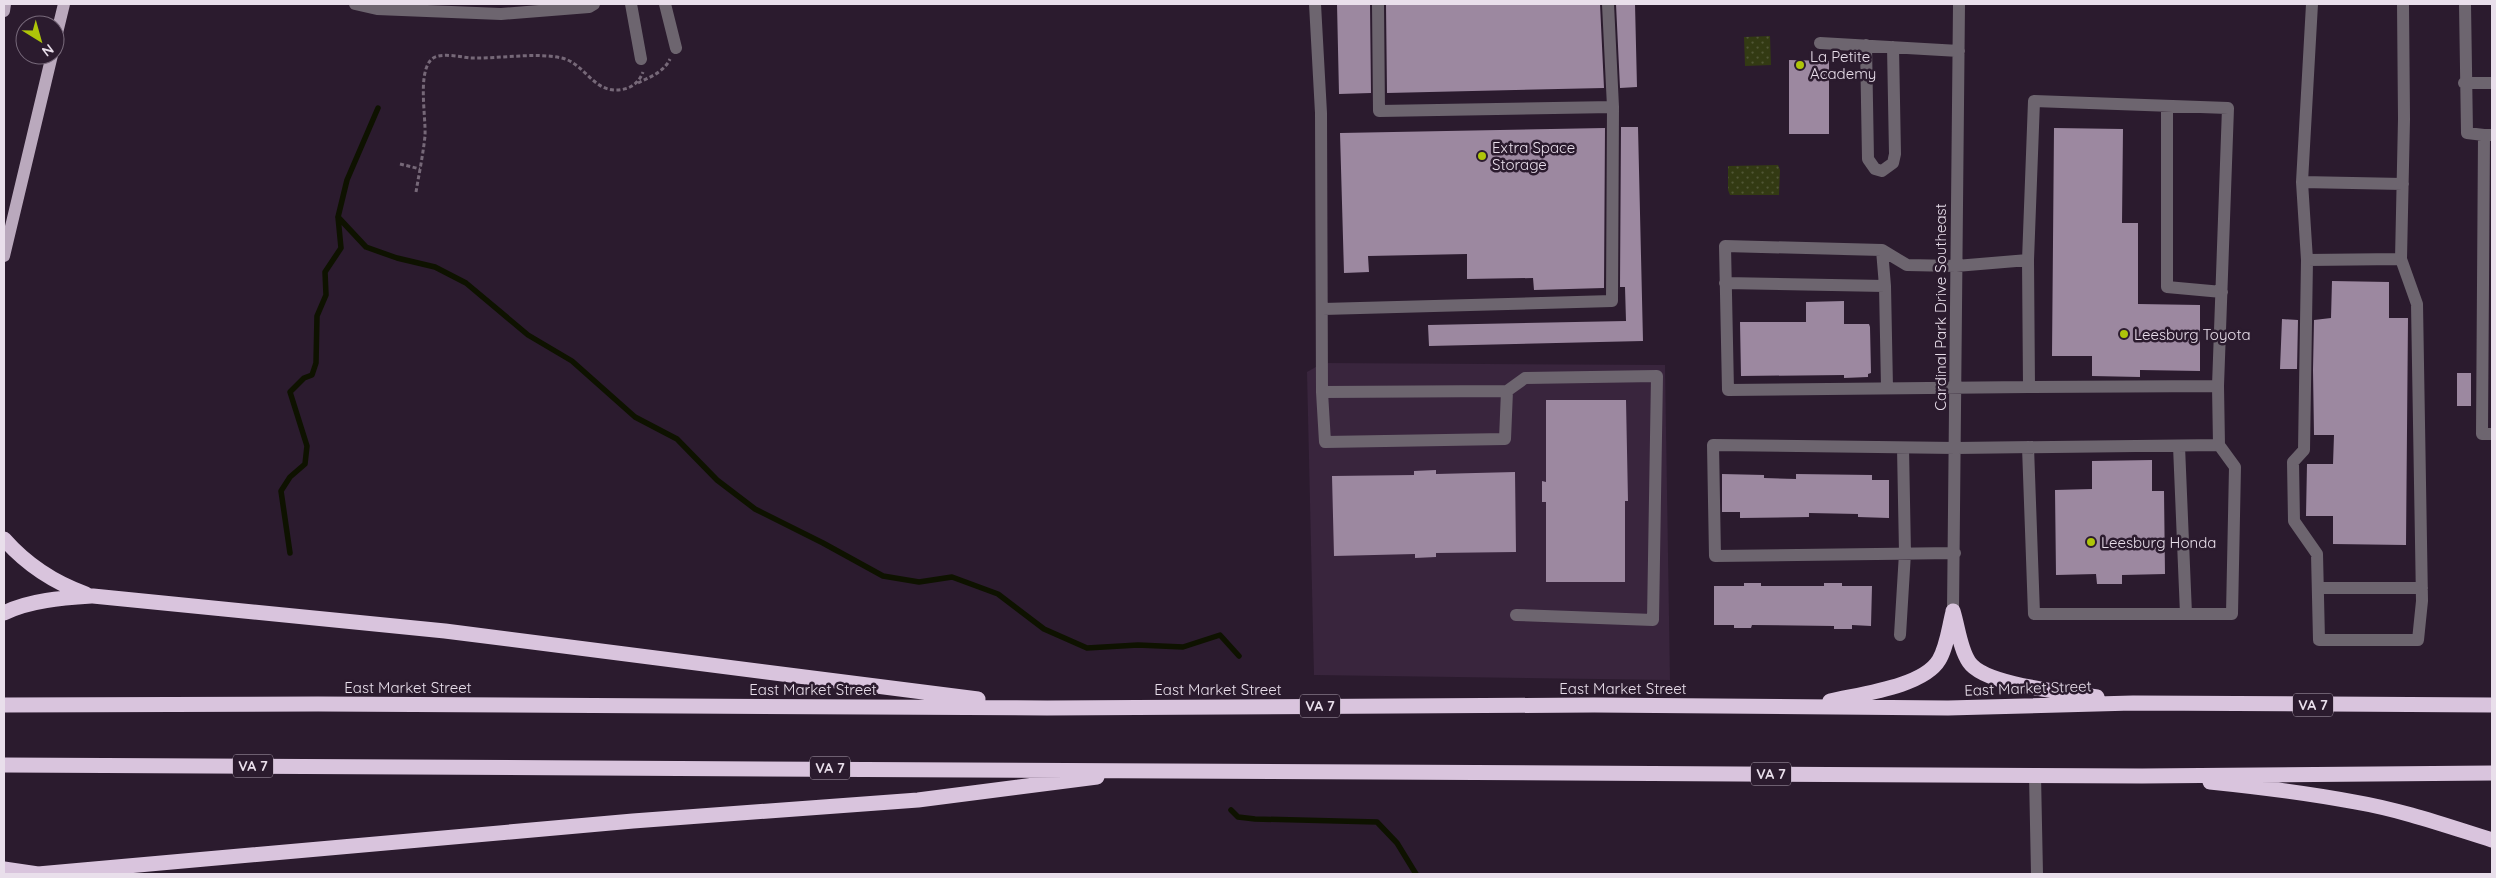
<svg xmlns="http://www.w3.org/2000/svg" width="2496" height="878" viewBox="0 0 2496 878" font-family="Quicksand,sans-serif">
	<style>
		.built { fill: #39253d }
		.park { fill: url(#park-dots) }
		.lines { fill: none; stroke-linecap: round; stroke-linejoin: round }
		.stream { stroke: #0e1200; stroke-width: 5.5 }
		.building { fill: #9c88a0 }
		.path { stroke: #766878; stroke-width: 3; stroke-dasharray: 4 2.5; stroke-linecap: butt }
		.minor { stroke: #6d656f; stroke-width: 12 }
		.major { stroke: #baa9bd; stroke-width: 12 }
		.highway { stroke: #d9c4dd; stroke-width: 15 }
		.poi-dot { fill: #aec509; stroke: #2b1b2e; stroke-width: 2 }
		.labels { text-anchor: middle; dominant-baseline: central; stroke-width: 5; stroke-linejoin: round; paint-order: stroke }
		.shield { fill: #2b1b2e; stroke: #b0a4b2; stroke-width: 1 }
		.shield-label { font-size: 14px; font-weight: bold; fill: #e9dfeb }
		.poi-label { font-size: 15px; fill: #e9dfeb; stroke: #2b1b2e; text-anchor: start }
		.street-label { font-size: 15px; fill: #e9dfeb; stroke: #2b1b2e }
	</style>
	<defs>
		<pattern id="park-dots" width="8" height="8" patternUnits="userSpaceOnUse" patternTransform="scale(1.25)"><rect width="8" height="8" fill="#333a13"/><path d="M2 2h.1M6 6h.1" fill="none" stroke="#515636" stroke-width="1.8" stroke-linecap="round"/></pattern>
	</defs>
	<rect width="100%" height="100%" fill="#2b1b2e"/>
	<path class="built" d="M 1323,363 L 1665,365 L 1670,680 L 1314,675 L 1307,372 Z"/>
	<path class="park" d="M 1770,36 L 1771,65 L 1745,66 L 1744,37 Z
		M 1778,165 L 1780,170 L 1779,195 L 1730,195 L 1728,190 L 1728,166 Z"/>
	<g class="lines">
		<path class="stream" d="M 338,217 L 366,247 L 397,258 L 435,267 L 466,283 L 528,335 L 572,361 L 635,417 L 677,439 L 717,480 L 755,509 L 823,543 L 883,576 L 919,582 L 952,577 L 998,594 L 1044,629 L 1087,648 L 1138,645 L 1183,647 L 1220,635 L 1239,656
			M 290,553 L 281,491 L 290,477 L 305,464 L 307,446 L 290,392 L 304,378 L 312,375 L 316,363 L 317,316 L 326,295 L 325,272 L 341,248 L 338,217 L 347,180 L 378,108
			M 1231,810 L 1238,817 L 1255,819 L 1377,822 L 1397,843 L 1416,874"/>
	</g>
	<path class="building" d="M 1337,4 L 1370,4 L 1371,93 L 1339,94 Z
		M 1386,4 L 1600,4 L 1604,88 L 1387,93 Z
		M 1616,4 L 1635,4 L 1637,87 L 1620,88 Z
		M 1789,60 L 1829,61 L 1829,134 L 1789,134 Z
		M 1621,127 L 1638,127 L 1643,341 L 1429,346 L 1428,325 L 1626,321 L 1625,287 L 1620,287 Z
		M 1605,128 L 1604,288 L 1534,290 L 1533,278 L 1467,279 L 1467,254 L 1368,256 L 1369,272 L 1344,273 L 1340,133 Z
		M 2054,128 L 2123,129 L 2122,223 L 2138,223 L 2138,304 L 2200,305 L 2200,371 L 2140,370 L 2140,377 L 2092,376 L 2092,356 L 2052,356 Z
		M 2332,281 L 2389,282 L 2389,318 L 2408,318 L 2406,545 L 2333,544 L 2333,516 L 2306,516 L 2307,464 L 2333,464 L 2334,435 L 2314,435 L 2313,370 L 2314,320 L 2331,318 Z
		M 1844,301 L 1844,324 L 1869,324 L 1870,327 L 1871,373 L 1868,374 L 1868,377 L 1844,378 L 1844,375 L 1741,376 L 1740,322 L 1806,322 L 1806,302 Z
		M 2282,319 L 2298,320 L 2297,369 L 2280,369 Z
		M 2457,373 L 2471,373 L 2471,406 L 2457,406 Z
		M 1546,400 L 1626,400 L 1628,501 L 1625,501 L 1625,582 L 1546,582 L 1546,502 L 1542,502 L 1542,481 L 1546,482 Z
		M 2152,460 L 2152,491 L 2164,491 L 2165,574 L 2122,575 L 2122,584 L 2097,584 L 2096,574 L 2056,575 L 2055,490 L 2092,489 L 2092,461 Z
		M 1436,470 L 1436,474 L 1515,472 L 1516,552 L 1436,553 L 1436,557 L 1415,558 L 1415,554 L 1334,556 L 1332,476 L 1414,475 L 1414,471 Z
		M 1722,474 L 1764,475 L 1764,478 L 1796,479 L 1796,474 L 1872,475 L 1872,480 L 1889,480 L 1889,518 L 1858,517 L 1858,514 L 1809,513 L 1809,517 L 1740,518 L 1740,512 L 1722,512 Z
		M 1744,583 L 1761,583 L 1761,586 L 1824,586 L 1824,583 L 1842,583 L 1842,586 L 1872,586 L 1871,626 L 1852,625 L 1852,629 L 1834,629 L 1834,626 L 1752,625 L 1751,628 L 1734,628 L 1734,625 L 1714,625 L 1714,586 L 1744,586 Z"/>
	<g class="lines">
		<path class="path" d="M 638,83 C 650,77 664,72 670,59
			M 400,164 L 420,169
			M 416,192 C 419,174 423,155 425,136 C 426,117 418,76 430,61 C 437,51 460,57 470,58 C 500,59 533,52 562,58 C 587,64 595,99 628,88 C 635,85 640,80 643,72"/>
		<path class="minor" d="M 355,4 L 377,9 L 501,14 L 589,7 L 594,4
			M 631,4 L 641,59
			M 665,4 L 676,48
			M 1315,4 L 1321,113 L 1322,392 L 1325,442 L 1505,439 L 1507,391 L 1322,392
			M 1608,4 L 1613,107
			M 2312,4 L 2302,182 L 2307,260 L 2304,450 L 2293,462 L 2294,521 L 2317,554 L 2319,640 L 2418,640 L 2422,601 L 2417,304 L 2401,259 L 2404,119 L 2403,4
			M 2465,4 L 2467,133 L 2484,135
			M 1820,43 L 1959,51
			M 1866,45 L 1868,159 L 1875,169 L 1882,171 L 1893,163 L 1895,154 L 1893,47
			M 2464,83 L 2492,83
			M 2167,106 L 2167,287 L 2222,292
			M 2492,135 L 2484,135 L 2482,434 L 2492,434
			M 2302,182 L 2403,184
			M 1882,250 L 1885,286 L 1887,388
			M 2028,260 L 2034,101 L 2228,108 L 2218,386 L 2029,387 L 2028,260 L 1956,266 L 1907,265 L 1882,250 L 1725,246 L 1728,390 L 2029,387
			M 2307,260 L 2401,259
			M 1725,283 L 1885,286
			M 1323,309 L 1612,301 L 1613,107 L 1379,111 L 1378,4
			M 1507,391 L 1525,378 L 1657,376 L 1653,620 L 1516,615
			M 2179,446 L 2186,614
			M 2028,447 L 2034,614 L 2232,614 L 2235,467 L 2219,445
			M 1955,553 L 1715,556 L 1713,445 L 1956,448 L 2219,445 L 2218,386
			M 2318,588 L 2422,588
			M 1953,611 L 1959,4
			M 1900,635 L 1905,553 L 1903,448
			M 2035,775 L 2037,874"/>
		<path class="major" d="M 4,11 L 5,4
			M 55,41 L 64,4
			M 4,256 L 52,55"/>
		<path class="highway" d="M 4,539 C 26,564 55,583 86,594
			M 1953,611 C 1958,627 1960,649 1969,662 C 1985,686 2068,692 2097,697
			M 4,613 C 30,600 63,598 93,596 L 445,631 L 978,699
			M 1830,701 C 1859,694 1923,687 1939,660 C 1947,647 1949,627 1953,612
			M 4,705 L 318,704 L 1047,708 L 1594,705 L 1948,708 L 2133,703 L 2492,705
			M 4,765 L 2142,776 L 2492,773
			M 2210,782 C 2259,787 2307,793 2355,802 C 2402,810 2447,826 2492,840
			M 4,869 L 38,874 L 633,821 L 918,800 L 1097,777"/>
	</g>
	<g class="poi-dot">
		<circle cx="1800" cy="65" r="5"/>
		<circle cx="1482" cy="156" r="5"/>
		<circle cx="2124" cy="334" r="5"/>
		<circle cx="2091" cy="542" r="5"/>
	</g>
	<g class="labels">
		<g class="shield">
			<rect x="2293" y="693.5" width="40" height="23" rx="4"/>
			<rect x="1300" y="694.5" width="40" height="23" rx="4"/>
			<rect x="233" y="754.5" width="40" height="23" rx="4"/>
			<rect x="810" y="756.5" width="40" height="23" rx="4"/>
			<rect x="1751" y="762.5" width="40" height="23" rx="4"/>
		</g>
		<g class="shield-label">
			<text x="2313" y="705">VA 7</text>
			<text x="1320" y="706">VA 7</text>
			<text x="253" y="766">VA 7</text>
			<text x="830" y="768">VA 7</text>
			<text x="1771" y="774">VA 7</text>
		</g>
		<g class="poi-label">
			<text x="1810" y="56">La Petite<tspan x="1810" dy="17">Academy</tspan></text>
			<text x="1492" y="147">Extra Space<tspan x="1492" dy="17">Storage</tspan></text>
			<text x="2134" y="334">Leesburg Toyota</text>
			<text x="2101" y="542">Leesburg Honda</text>
		</g>
		<g class="street-label">
			<text transform="translate(1940 307) rotate(-90)">Cardinal Park Drive Southeast</text>
			<text x="408" y="687">East Market Street</text>
			<text x="1623" y="688">East Market Street</text>
			<text transform="translate(2028 688) rotate(-2)">East Market Street</text>
			<text x="813" y="689">East Market Street</text>
			<text x="1218" y="689">East Market Street</text>
		</g>
	</g>
	<rect width="2496" height="878" fill="none" stroke="#e9dfeb" stroke-width="10"/>
	<g transform="translate(40 40) rotate(143)"><circle r="24" fill="#2b1b2e" stroke="#77697a"/>
	<path d="M0-4L9 19L0 12L-9 19Z" fill="#aec509"/>
	<text y="-8" font-size="14" font-weight="bold" text-anchor="middle" fill="#e9dfeb">N</text>
	</g>
</svg>
